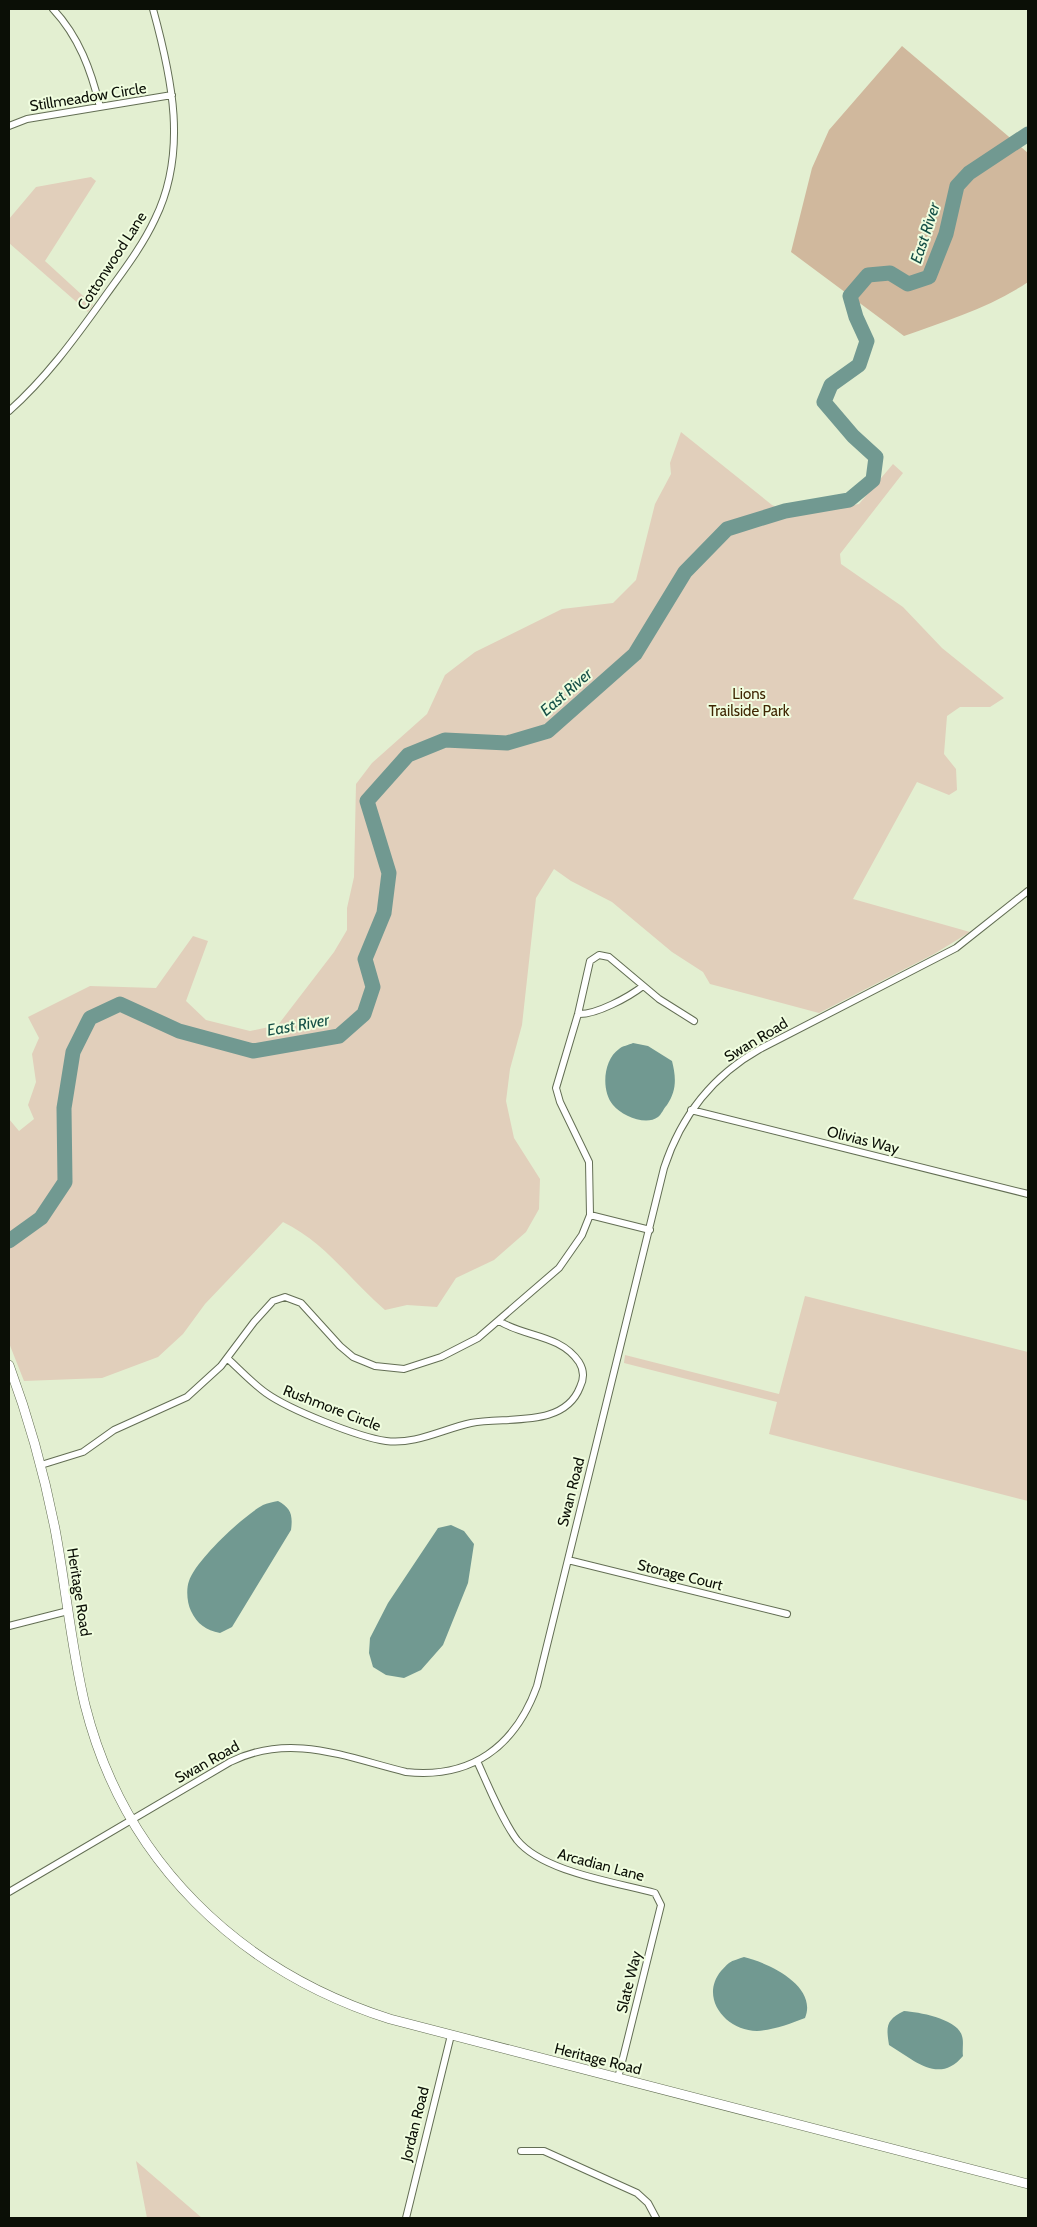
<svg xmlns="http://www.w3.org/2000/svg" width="1037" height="2227" viewBox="0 0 1037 2227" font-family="Cabin,sans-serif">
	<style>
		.green { fill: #e1cfbb }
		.forest { fill: #d0b89d }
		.water { fill: #719991 }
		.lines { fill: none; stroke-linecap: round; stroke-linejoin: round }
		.river { stroke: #719991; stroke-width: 15 }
		.minor-casing { stroke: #636e54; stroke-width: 8 }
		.secondary-casing { stroke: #636e54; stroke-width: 10 }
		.minor { stroke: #fff; stroke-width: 6 }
		.secondary { stroke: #fff; stroke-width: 9 }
		.labels { text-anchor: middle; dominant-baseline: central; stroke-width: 4; stroke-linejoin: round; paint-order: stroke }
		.street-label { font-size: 15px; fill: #0b0f06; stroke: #f0fddf }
		.park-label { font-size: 15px; fill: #3f2602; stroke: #f0fddf }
		.water-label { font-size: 16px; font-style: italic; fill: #165047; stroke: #f0fddf }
	</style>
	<rect width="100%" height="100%" fill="#e3efd1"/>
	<path class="green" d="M 91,177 L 96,181 L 45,261 L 93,305 L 88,312 L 9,243 L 9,219 L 36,187 Z
		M 681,432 L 772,505 L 796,516 L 859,504 L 893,464 L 903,473 L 840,554 L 841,564 L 903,607 L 942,648 L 1004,698 L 990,707 L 960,707 L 947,716 L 944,754 L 956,769 L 957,790 L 949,795 L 917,782 L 853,899 L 970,932 L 934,954 L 819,1013 L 710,984 L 703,972 L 672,952 L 612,902 L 571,881 L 554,869 L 536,898 L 522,1025 L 510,1069 L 506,1101 L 514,1138 L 540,1179 L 539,1209 L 526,1232 L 494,1260 L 456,1278 L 437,1307 L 407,1305 L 385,1310 C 350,1280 326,1243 283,1222 L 205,1304 L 183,1334 L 158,1357 L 102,1378 L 24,1381 L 9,1343 L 9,1119 L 19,1131 L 34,1119 L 28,1105 L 36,1082 L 32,1054 L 39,1038 L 28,1017 L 90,986 L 156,988 L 193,936 L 208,941 L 186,1001 L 206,1020 L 250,1031 L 278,1025 L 334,952 L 347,930 L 347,908 L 354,877 L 356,784 L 372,763 L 427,714 L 445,675 L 475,652 L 562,609 L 613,603 L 636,580 L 655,504 L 671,474 L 670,463 Z
		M 805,1296 L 1028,1352 L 1028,1501 L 769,1434 L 777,1402 L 624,1363 L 625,1355 L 779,1394 Z
		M 136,2161 L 202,2218 L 147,2218 Z"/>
	<path class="forest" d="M 902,46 L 1028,153 L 1028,282 C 991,307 946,321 904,336 L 791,252 L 812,168 L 829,130 Z"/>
	<path class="water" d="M 633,1043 L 648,1046 L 672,1061 C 676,1077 677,1090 667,1105 C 664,1108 661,1115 658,1117 C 646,1126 622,1116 613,1105 C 601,1091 603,1060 619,1049 C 622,1046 629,1045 633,1043 Z
		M 278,1501 C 291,1508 293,1515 291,1530 L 232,1627 L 220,1633 C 206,1630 197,1624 191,1611 C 187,1603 186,1589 189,1581 C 196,1560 243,1516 263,1505 C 267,1503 273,1502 278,1501 Z
		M 451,1525 L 464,1531 L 474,1544 L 468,1583 L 443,1645 L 421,1670 L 404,1678 L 386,1675 L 373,1667 L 369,1653 L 370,1638 L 388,1603 L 438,1528 Z
		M 744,1957 C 769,1963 818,1986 805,2018 C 789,2024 774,2030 757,2031 C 726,2031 699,1998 721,1971 C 724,1968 726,1965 729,1963 C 733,1960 739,1959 744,1957 Z
		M 904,2011 C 919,2012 958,2019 962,2036 C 964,2042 962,2050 963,2056 C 939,2085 914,2060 889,2045 C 886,2026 886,2020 904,2011 Z"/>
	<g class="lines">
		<path class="river" d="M 9,1241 L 41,1218 L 65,1182 L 64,1108 L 73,1052 L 90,1018 L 120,1004 L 179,1031 L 253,1051 L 339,1036 L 364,1014 L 373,987 L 365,959 L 384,913 L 389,873 L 367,801 L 408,755 L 445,740 L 507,743 L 548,731 L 635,654 L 685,572 L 727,529 L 785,511 L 849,500 L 873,480 L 876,457 L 853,436 L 824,402 L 831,385 L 859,365 L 867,341 L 856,317 L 850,296 L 868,275 L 890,273 L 908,284 L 929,277 L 946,234 L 957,186 L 969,173 L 1028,134"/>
		<defs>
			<path id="minor" d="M 53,9 C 79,37 91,70 100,107
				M 9,126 L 27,119 L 172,95
				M 9,411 C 45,379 73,341 101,302 C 120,275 141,249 155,219 C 188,152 172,78 153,9
				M 578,1014 C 596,1015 629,997 643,986
				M 691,1110 L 1028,1194
				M 590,1215 L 650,1230
				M 227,1358 C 240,1370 252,1383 266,1393 C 290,1410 358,1437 386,1441 C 415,1445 443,1429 471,1423 C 505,1416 564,1429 580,1387 C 584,1379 584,1370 579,1362 C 560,1334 524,1337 499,1321
				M 41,1465 L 83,1452 L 114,1430 L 187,1397 L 221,1366 L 254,1322 L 273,1301 L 285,1297 L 301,1303 L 340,1346 L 353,1357 L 375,1366 L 404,1369 L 441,1357 L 478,1338 L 559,1268 L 582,1235 L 590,1215 L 589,1162 L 560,1102 L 556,1088 L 578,1014 L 590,961 L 599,955 L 609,957 L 659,999 L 694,1021
				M 568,1560 L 787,1614
				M 9,1626 L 68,1611
				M 477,1761 C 488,1785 502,1820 517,1840 C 543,1872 615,1882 655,1893 L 661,1905 L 618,2078
				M 9,1892 L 230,1762 C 290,1732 345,1757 406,1772 C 471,1779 515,1747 537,1686 L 664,1168 C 681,1116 712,1076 760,1049 L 956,948 L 1028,891
				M 521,2151 L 544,2151 L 637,2193 L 648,2203 L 656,2218
				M 406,2218 L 451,2035"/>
			<path id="secondary" d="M 9,1365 C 29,1419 44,1473 55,1529 C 66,1587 71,1647 85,1705 C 124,1861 239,1971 390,2019 L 1028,2184"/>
		</defs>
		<use href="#minor" class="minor-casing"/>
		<use href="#secondary" class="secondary-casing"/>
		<use href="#minor" class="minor"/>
		<use href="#secondary" class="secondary"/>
	</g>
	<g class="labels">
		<g class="street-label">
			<text transform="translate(88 97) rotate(-9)">Stillmeadow Circle</text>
			<text transform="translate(112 261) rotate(-57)">Cottonwood Lane</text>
			<text transform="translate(756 1040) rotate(-31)">Swan Road</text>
			<text transform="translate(863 1140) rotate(14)">Olivias Way</text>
			<text transform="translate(332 1408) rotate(21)">Rushmore Circle</text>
			<text transform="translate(571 1492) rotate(-76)">Swan Road</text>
			<text transform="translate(680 1575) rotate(14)">Storage Court</text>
			<text transform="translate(79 1592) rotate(81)">Heritage Road</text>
			<text transform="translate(207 1762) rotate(-29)">Swan Road</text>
			<text transform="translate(601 1865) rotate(15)">Arcadian Lane</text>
			<text transform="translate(629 1982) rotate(-76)">Slate Way</text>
			<text transform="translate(598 2059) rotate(14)">Heritage Road</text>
			<text transform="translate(415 2124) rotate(-76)">Jordan Road</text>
		</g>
		<g class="park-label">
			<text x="749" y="694">Lions<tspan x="749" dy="17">Trailside Park</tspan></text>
		</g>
		<g class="water-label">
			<text transform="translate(925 233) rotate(-72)">East River</text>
			<text transform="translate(566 692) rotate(-41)">East River</text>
			<text transform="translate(298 1025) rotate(-10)">East River</text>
		</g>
	</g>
	<rect width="1037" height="2227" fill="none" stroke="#0b0f06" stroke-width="20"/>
</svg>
